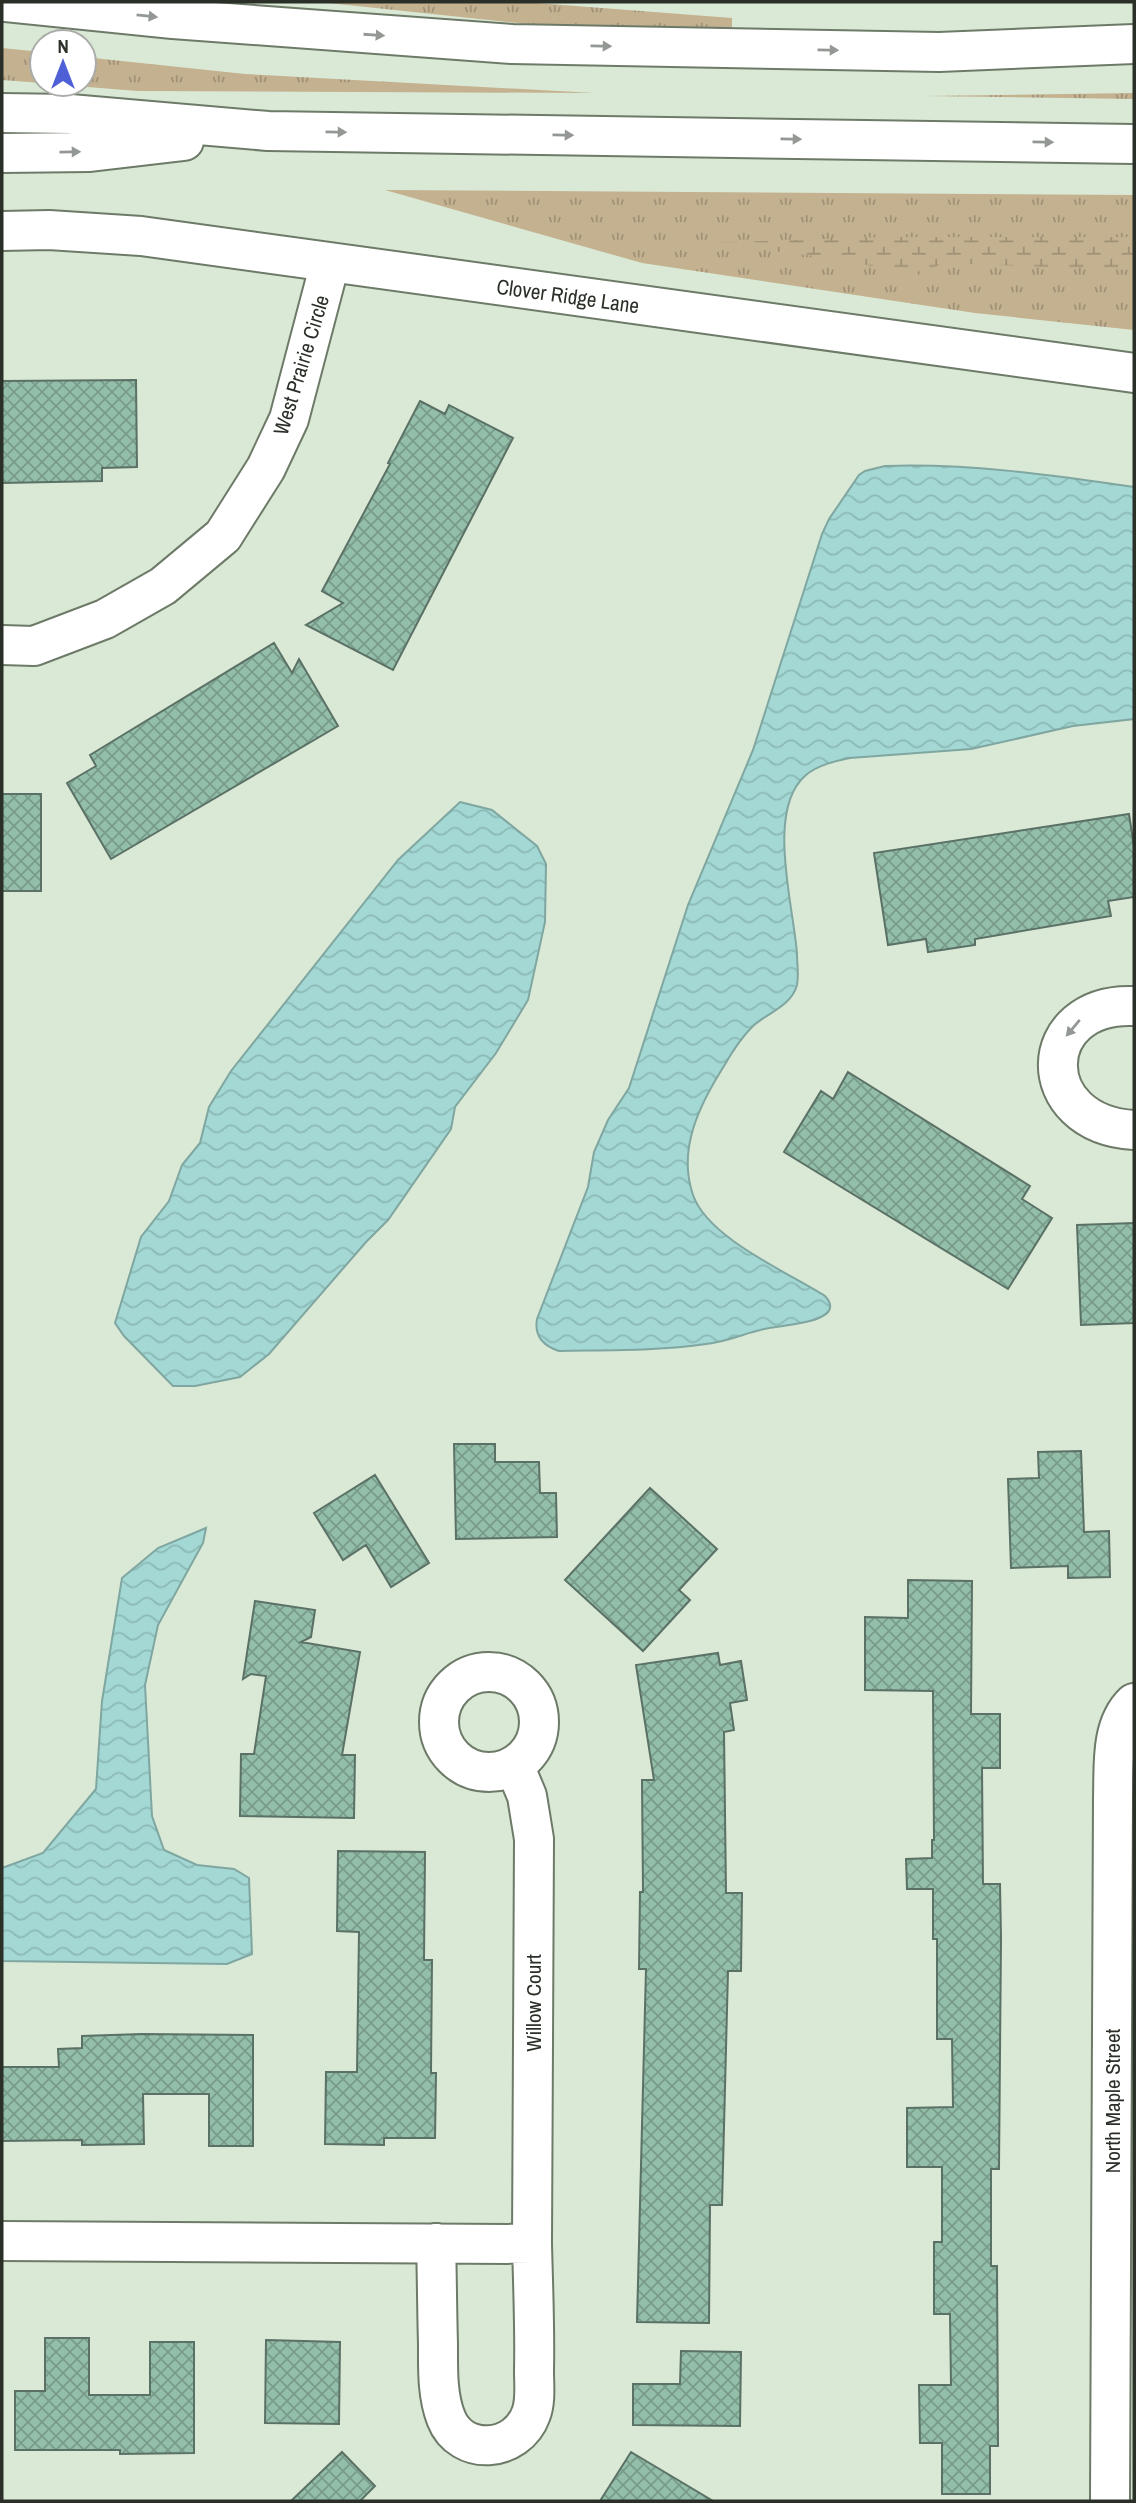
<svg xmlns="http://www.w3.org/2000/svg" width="1136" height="2503" viewBox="0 0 1136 2503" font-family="'Archivo Narrow',sans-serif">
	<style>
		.grass { fill: url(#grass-tufts) }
		.wetland { fill: url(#wetland-marsh) }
		.water { fill: url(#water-waves); stroke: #7fa6a0; stroke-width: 2 }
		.building { fill: url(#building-cross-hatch); stroke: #5b7166; stroke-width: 2 }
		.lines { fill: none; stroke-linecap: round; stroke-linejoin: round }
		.minor-casing { stroke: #6d7a68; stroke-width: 42 }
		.highway-casing { stroke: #6d7a68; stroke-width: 42 }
		.minor { stroke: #fff; stroke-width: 38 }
		.highway { stroke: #fff; stroke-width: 38 }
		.oneway { fill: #949894 }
		.labels { text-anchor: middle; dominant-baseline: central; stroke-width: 6; stroke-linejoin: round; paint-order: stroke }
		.street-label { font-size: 21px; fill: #2a3028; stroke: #fff }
	</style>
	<defs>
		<pattern id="grass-tufts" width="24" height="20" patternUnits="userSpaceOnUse" patternTransform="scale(1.75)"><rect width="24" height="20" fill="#c4b190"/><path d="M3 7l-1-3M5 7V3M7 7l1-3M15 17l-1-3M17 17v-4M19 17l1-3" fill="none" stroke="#9f9076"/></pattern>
		<pattern id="wetland-marsh" width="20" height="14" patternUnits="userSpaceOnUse" patternTransform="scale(1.75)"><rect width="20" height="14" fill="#c4b190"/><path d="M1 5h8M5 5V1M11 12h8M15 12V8" fill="none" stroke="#9f9076"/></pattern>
		<pattern id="water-waves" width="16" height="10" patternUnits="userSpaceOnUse" patternTransform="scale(1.75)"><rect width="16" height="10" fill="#a3d8d4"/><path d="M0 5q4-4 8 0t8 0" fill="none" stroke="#8cbab6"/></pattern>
		<pattern id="building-cross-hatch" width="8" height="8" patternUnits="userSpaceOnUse" patternTransform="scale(1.75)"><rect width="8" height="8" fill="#93bea9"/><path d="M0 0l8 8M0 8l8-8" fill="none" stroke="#789b8a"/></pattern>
	</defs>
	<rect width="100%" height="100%" fill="#dae9d5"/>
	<path class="grass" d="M 319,2 L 524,2 L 732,18 L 732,28 L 536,25 Z
		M 2,48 L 42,52 L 42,83 L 2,80 Z
		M 84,57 L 245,74 L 594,93 L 137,91 L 51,84 L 84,84 Z
		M 1134,93 L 1134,99 L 924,96 Z
		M 385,190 L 1134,195 L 1134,330 L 975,313 L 642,263 Z"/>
	<path class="wetland" d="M 880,237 L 1134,237 L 1134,270 L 943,263 L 918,275 L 902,277 L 891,261 L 871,266 L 846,260 L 710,243 Z"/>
	<path class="water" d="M 885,466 C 968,463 1052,475 1134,487 L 1134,719 L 1073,726 L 971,749 L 850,758 C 835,761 818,765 806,775 C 765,809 794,908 797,954 C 797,964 799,975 797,985 C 791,1007 766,1013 752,1027 C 740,1039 732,1052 724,1066 C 700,1104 677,1149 693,1195 C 708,1238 787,1272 825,1296 C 849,1322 783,1325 769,1328 C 747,1332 728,1342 706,1344 C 658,1351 608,1350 559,1351 C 544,1346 534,1336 537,1319 L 588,1187 L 594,1152 L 608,1120 L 629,1088 L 688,905 L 753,750 L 822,534 L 829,519 L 859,475 L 865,471 Z
		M 460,802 L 492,810 L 537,846 L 546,864 L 545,922 L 528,1000 L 496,1053 L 455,1107 L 451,1129 L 388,1220 L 366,1242 L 269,1354 L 240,1377 L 195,1386 L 173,1386 L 124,1336 L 115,1323 L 141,1237 L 169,1201 L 182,1165 L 200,1143 L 209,1107 L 231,1071 L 398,860 Z
		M 206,1528 L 203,1543 L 158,1625 L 145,1685 L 152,1816 L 164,1850 L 197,1865 L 234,1869 L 249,1878 L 252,1954 L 227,1964 L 2,1961 L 2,1868 L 43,1853 L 96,1789 L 102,1701 L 122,1578 L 158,1548 Z"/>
	<path class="building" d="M 136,380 L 137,467 L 102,468 L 102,481 L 2,483 L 2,381 Z
		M 420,401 L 445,414 L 449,405 L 513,438 L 393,670 L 306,625 L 343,603 L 322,591 L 390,464 L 388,463 Z
		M 274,643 L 292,673 L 299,659 L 338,726 L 111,859 L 67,783 L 96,766 L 90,755 Z
		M 2,794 L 41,794 L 41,891 L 2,891 Z
		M 1129,814 L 1134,847 L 1134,897 L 1108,901 L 1111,916 L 975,939 L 975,945 L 928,952 L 926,939 L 888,945 L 874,853 Z
		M 848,1072 L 1030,1186 L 1022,1199 L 1052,1218 L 1008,1289 L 784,1152 L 821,1091 L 833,1099 Z
		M 1134,1223 L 1134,1323 L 1081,1325 L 1077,1225 Z
		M 454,1444 L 495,1444 L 495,1462 L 539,1462 L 540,1493 L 556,1493 L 557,1537 L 456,1539 Z
		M 1081,1451 L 1084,1532 L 1109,1531 L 1110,1577 L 1068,1578 L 1068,1566 L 1011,1568 L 1008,1479 L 1039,1478 L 1038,1452 Z
		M 375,1475 L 429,1563 L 391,1587 L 366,1545 L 343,1560 L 314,1513 Z
		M 650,1488 L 717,1549 L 679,1590 L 690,1600 L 643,1651 L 565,1580 Z
		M 908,1580 L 972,1581 L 971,1714 L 1000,1714 L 1000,1768 L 982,1768 L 983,1884 L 1000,1884 L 1001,1938 L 999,2169 L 991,2169 L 991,2266 L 997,2266 L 998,2446 L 990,2446 L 990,2494 L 942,2494 L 942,2443 L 920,2443 L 919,2385 L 951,2385 L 950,2314 L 934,2314 L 934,2242 L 942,2242 L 942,2167 L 907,2167 L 907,2108 L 953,2107 L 952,2039 L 937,2039 L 937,1939 L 933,1939 L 933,1889 L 907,1889 L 906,1859 L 932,1858 L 932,1840 L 934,1840 L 933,1691 L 865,1690 L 865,1617 L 908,1618 Z
		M 255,1601 L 315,1610 L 311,1637 L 301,1642 L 360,1652 L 342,1755 L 355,1755 L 354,1818 L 240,1816 L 241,1754 L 254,1754 L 266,1676 L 251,1674 L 243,1679 Z
		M 718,1653 L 720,1665 L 741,1661 L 747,1700 L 730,1703 L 734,1730 L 724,1732 L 726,1893 L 742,1893 L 741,1971 L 728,1971 L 722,2205 L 710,2205 L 709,2323 L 637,2322 L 646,1969 L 639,1969 L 640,1892 L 643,1892 L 642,1780 L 654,1780 L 636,1665 Z
		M 338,1851 L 425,1852 L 424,1960 L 432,1960 L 431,2073 L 436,2073 L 435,2138 L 384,2138 L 384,2145 L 325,2144 L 326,2072 L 357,2072 L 359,1932 L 337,1931 Z
		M 142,2034 L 253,2035 L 253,2146 L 209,2146 L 209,2094 L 143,2094 L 144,2144 L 82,2145 L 82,2140 L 2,2141 L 2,2067 L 59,2067 L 58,2049 L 82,2048 L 82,2036 Z
		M 45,2338 L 89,2338 L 89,2395 L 150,2395 L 150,2342 L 194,2342 L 194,2453 L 120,2454 L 120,2450 L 15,2450 L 15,2391 L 45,2391 Z
		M 266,2340 L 340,2342 L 339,2424 L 265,2423 Z
		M 681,2351 L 741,2352 L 740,2426 L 633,2425 L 633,2384 L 680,2384 Z
		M 342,2452 L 375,2486 L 360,2501 L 291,2501 Z
		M 631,2452 L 713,2501 L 600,2501 Z"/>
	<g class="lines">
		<defs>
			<path id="minor" d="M 2,231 L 49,230 L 141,236 L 1134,373
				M 2,645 L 34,646 L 105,619 L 163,586 L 223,536 L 266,468 L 289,419 L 330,263
				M 1134,1006 C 1034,1002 1031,1124 1134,1130
				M439 1722a50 50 0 1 1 100 0a50 50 0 1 1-100 0Z
				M 2,2241 L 532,2244 L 534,1839 L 527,1796 L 514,1765
				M 436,2243 C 437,2277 437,2311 438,2344 C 438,2368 437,2395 446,2418 C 461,2457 517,2453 531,2414 C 536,2401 534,2385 534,2371 C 535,2329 533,2286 532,2244
				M 1110,2501 L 1113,1797 C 1114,1766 1110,1726 1134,1703"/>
			<path id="highway" d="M 6,2 L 173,19 L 512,44 L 939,52 L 1134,44
				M 2,113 L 70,114 L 268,131 L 1134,144
				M 2,153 L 90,152 L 184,141"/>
		</defs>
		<use href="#minor" class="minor-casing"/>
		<use href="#highway" class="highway-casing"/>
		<use href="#minor" class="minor"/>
		<use href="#highway" class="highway"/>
	</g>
	<defs><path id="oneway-solid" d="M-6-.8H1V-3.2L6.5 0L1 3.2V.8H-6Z" transform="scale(1.75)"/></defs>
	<g class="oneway">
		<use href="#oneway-solid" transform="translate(147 16) rotate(6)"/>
		<use href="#oneway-solid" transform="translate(374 35) rotate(4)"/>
		<use href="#oneway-solid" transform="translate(601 46) rotate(1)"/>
		<use href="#oneway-solid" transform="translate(828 50) rotate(1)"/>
		<use href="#oneway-solid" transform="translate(336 132) rotate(1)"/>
		<use href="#oneway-solid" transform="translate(563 135) rotate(1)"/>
		<use href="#oneway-solid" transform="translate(791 139) rotate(1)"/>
		<use href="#oneway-solid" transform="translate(1043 142) rotate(1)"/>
		<use href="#oneway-solid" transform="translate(70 152) rotate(-1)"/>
		<use href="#oneway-solid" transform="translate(1073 1028) rotate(130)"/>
	</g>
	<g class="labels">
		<g class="street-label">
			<text transform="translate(568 296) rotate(8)">Clover Ridge Lane</text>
			<text transform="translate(301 365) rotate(-73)">West Prairie Circle</text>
			<text transform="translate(533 2003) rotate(-90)">Willow Court</text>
			<text transform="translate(1112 2101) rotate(-90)">North Maple Street</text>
		</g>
	</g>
	<rect width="1136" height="2503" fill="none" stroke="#2a3028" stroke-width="7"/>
	<g transform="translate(63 63)"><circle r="33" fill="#ffffff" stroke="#aaaca9" stroke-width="2"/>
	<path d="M0-5L12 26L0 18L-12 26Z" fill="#4f60d6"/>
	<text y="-10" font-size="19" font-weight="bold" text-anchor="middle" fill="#2a3028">N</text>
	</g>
</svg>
